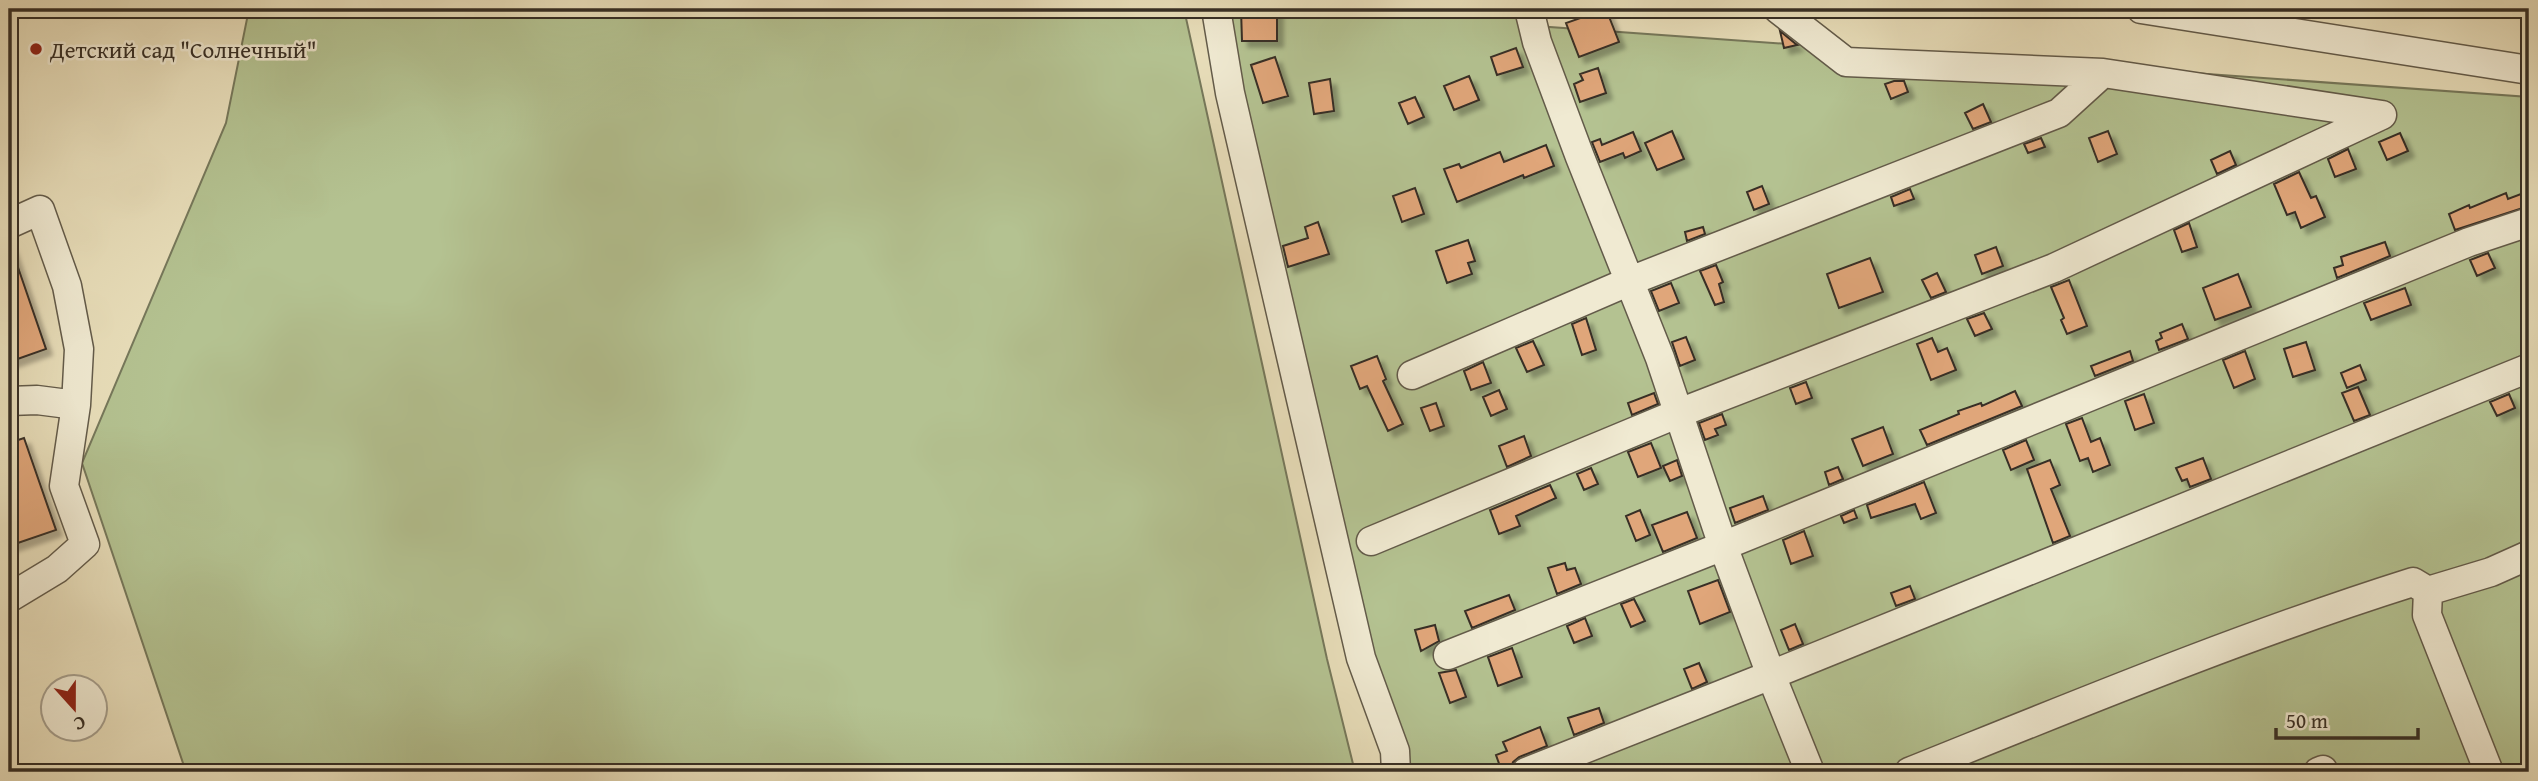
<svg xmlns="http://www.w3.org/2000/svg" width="2538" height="781" viewBox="0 0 2538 781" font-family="'Gentium Book Plus',serif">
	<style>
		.green { fill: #b4c291; stroke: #76785b; stroke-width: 2 }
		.building { fill: #e0a67a; stroke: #372f25; stroke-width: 2; filter: url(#shadow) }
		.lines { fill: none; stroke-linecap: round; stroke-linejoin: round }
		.minor-casing { stroke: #635b4a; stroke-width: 31 }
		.minor { stroke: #f0ead2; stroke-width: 28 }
		.poi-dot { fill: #8f2418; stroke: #f0ead2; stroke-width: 2.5 }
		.labels { text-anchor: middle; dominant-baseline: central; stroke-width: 5; stroke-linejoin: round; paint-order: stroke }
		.poi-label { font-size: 23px; fill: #372f25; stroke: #f0ead2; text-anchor: start }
	</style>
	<defs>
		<filter id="shadow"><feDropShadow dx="6" dy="6" stdDeviation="2" flood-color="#0004"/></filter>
	</defs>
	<rect width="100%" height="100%" fill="#e8deba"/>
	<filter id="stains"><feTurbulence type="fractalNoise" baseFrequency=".00286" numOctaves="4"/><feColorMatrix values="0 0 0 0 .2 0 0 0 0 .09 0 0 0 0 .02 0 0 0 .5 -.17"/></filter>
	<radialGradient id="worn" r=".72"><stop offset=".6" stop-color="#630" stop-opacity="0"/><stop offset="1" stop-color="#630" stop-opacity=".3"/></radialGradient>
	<path class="green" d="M 249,9 L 1184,9 L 1327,659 L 1355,772 L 186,772 L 82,463 L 226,123 Z
		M 1229,9 L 1534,9 L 1536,26 L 2529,97 L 2529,772 L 1402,772 L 1369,659 L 1247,111 Z"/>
	<path class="building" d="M 1241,9 L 1277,9 L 1277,41 L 1242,41 Z
		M 1606,9 L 1619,42 L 1579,57 L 1566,23 Z
		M 1780,31 L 1797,45 L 1784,48 Z
		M 1516,48 L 1523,67 L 1497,75 L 1491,57 Z
		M 1275,57 L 1288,96 L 1263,103 L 1251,65 Z
		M 1598,68 L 1606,93 L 1580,102 L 1574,84 L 1583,80 L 1580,74 Z
		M 1469,76 L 1479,100 L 1454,110 L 1444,86 Z
		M 1330,79 L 1334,111 L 1314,114 L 1309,83 Z
		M 1894,81 L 1904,81 L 1908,92 L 1891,99 L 1885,84 Z
		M 1415,97 L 1424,117 L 1408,124 L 1399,103 Z
		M 1983,104 L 1991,122 L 1973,129 L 1965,113 Z
		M 1672,131 L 1684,159 L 1657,170 L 1645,143 Z
		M 2108,131 L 2117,154 L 2098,162 L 2089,138 Z
		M 1633,132 L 1641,151 L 1625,158 L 1623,153 L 1600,162 L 1592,142 L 1600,139 L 1602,145 Z
		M 2400,133 L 2408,151 L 2387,160 L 2379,142 Z
		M 2041,138 L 2045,147 L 2028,153 L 2024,144 Z
		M 1546,145 L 1554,166 L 1524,178 L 1523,175 L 1457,202 L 1444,169 L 1459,164 L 1461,168 L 1500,152 L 1504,162 Z
		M 2348,149 L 2356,169 L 2335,177 L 2328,159 Z
		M 2230,151 L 2236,165 L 2217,174 L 2211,160 Z
		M 2299,172 L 2311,198 L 2316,196 L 2325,217 L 2301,228 L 2295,212 L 2287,215 L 2274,184 Z
		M 1762,186 L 1769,204 L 1754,210 L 1747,192 Z
		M 1415,188 L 1424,214 L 1402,222 L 1393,196 Z
		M 1910,189 L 1914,199 L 1894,206 L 1891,197 Z
		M 2529,191 L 2529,206 L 2455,230 L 2449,214 L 2469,205 L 2470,208 L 2506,193 L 2508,199 Z
		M 1318,222 L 1329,254 L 1288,267 L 1283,246 L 1308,238 L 1305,227 Z
		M 2189,223 L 2197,247 L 2182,252 L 2174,230 Z
		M 1703,227 L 1705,234 L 1687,241 L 1685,232 Z
		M 1468,240 L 1475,261 L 1468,263 L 1472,274 L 1447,283 L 1436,251 Z
		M 2385,242 L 2390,256 L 2337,278 L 2334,268 L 2343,265 L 2341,257 Z
		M 11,247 L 46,349 L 9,362 L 9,248 Z
		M 1996,247 L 2003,266 L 1982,274 L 1975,255 Z
		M 2488,253 L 2495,268 L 2477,276 L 2470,260 Z
		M 1870,258 L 1883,292 L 1839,308 L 1827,274 Z
		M 1716,265 L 1723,282 L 1719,284 L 1724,302 L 1715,305 L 1700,271 Z
		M 1937,273 L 1946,292 L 1931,298 L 1922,280 Z
		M 2238,274 L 2251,307 L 2215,320 L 2203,288 Z
		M 2069,280 L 2087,326 L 2067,334 L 2061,320 L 2064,318 L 2051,287 Z
		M 1671,283 L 1679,303 L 1659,311 L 1651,291 Z
		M 2405,288 L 2411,305 L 2371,320 L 2364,303 Z
		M 1984,313 L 1992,329 L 1975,336 L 1967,319 Z
		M 1586,318 L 1596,350 L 1582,355 L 1572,324 Z
		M 2182,324 L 2188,339 L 2159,350 L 2156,341 L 2162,338 L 2160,333 Z
		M 1686,337 L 1695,360 L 1680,366 L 1672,342 Z
		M 1932,338 L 1938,352 L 1947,348 L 1956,370 L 1931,380 L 1917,344 Z
		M 1533,341 L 1544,365 L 1527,372 L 1516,348 Z
		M 2306,342 L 2315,370 L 2293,377 L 2284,349 Z
		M 2130,351 L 2133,361 L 2095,376 L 2091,366 Z
		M 2245,351 L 2255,379 L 2234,388 L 2223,360 Z
		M 1377,356 L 1386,379 L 1383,381 L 1403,424 L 1388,431 L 1367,386 L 1360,389 L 1351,366 Z
		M 1483,362 L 1491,383 L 1471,390 L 1464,371 Z
		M 2360,365 L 2366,380 L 2347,388 L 2341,373 Z
		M 1806,382 L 1812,398 L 1796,404 L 1790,388 Z
		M 2358,387 L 2370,415 L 2354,421 L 2342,393 Z
		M 1499,390 L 1507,409 L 1491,416 L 1483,397 Z
		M 2015,391 L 2022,406 L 1927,445 L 1920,430 L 1959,414 L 1958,411 L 1981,403 L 1982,406 Z
		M 1654,393 L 1658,404 L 1632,415 L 1628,403 Z
		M 2144,394 L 2154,423 L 2135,430 L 2125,401 Z
		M 2509,394 L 2515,408 L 2497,416 L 2490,402 Z
		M 1436,403 L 1444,426 L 1430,431 L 1421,408 Z
		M 1722,414 L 1726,425 L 1715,429 L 1718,435 L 1705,440 L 1699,423 Z
		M 2082,418 L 2091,442 L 2100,438 L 2110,465 L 2093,472 L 2088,458 L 2080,461 L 2066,424 Z
		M 1883,427 L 1893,454 L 1863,466 L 1852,439 Z
		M 1524,436 L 1531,456 L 1507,467 L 1499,446 Z
		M 24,438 L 56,530 L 9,546 L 9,443 Z
		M 2026,440 L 2034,460 L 2011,470 L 2003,450 Z
		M 1651,443 L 1661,468 L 1638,477 L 1628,452 Z
		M 2203,458 L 2211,479 L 2190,487 L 2187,479 L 2182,481 L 2176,468 Z
		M 1677,460 L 1682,476 L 1670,481 L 1663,466 Z
		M 2050,460 L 2060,485 L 2051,489 L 2070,536 L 2053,543 L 2027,469 Z
		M 1838,467 L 1843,479 L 1829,485 L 1825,472 Z
		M 1591,468 L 1598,484 L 1584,490 L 1577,474 Z
		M 1924,482 L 1936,513 L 1921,519 L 1915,504 L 1871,518 L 1867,505 Z
		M 1550,485 L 1556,498 L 1516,516 L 1520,526 L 1499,534 L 1490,510 Z
		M 1763,496 L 1768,510 L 1735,523 L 1730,508 Z
		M 1640,510 L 1650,535 L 1636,541 L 1626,516 Z
		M 1854,510 L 1857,518 L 1844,523 L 1841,516 Z
		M 1687,512 L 1697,538 L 1663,552 L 1652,525 Z
		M 1804,531 L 1813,556 L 1791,564 L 1783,540 Z
		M 1565,563 L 1567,570 L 1575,568 L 1581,584 L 1557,594 L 1548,568 Z
		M 1718,580 L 1730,612 L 1700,624 L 1688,591 Z
		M 1910,586 L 1915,599 L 1896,606 L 1891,593 Z
		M 1509,595 L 1515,610 L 1472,628 L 1465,611 Z
		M 1634,599 L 1645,621 L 1631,627 L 1621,604 Z
		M 1585,618 L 1592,636 L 1574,643 L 1567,626 Z
		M 1795,624 L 1803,644 L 1789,650 L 1781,630 Z
		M 1435,625 L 1439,641 L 1421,651 L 1415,630 Z
		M 1512,648 L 1522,677 L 1498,686 L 1488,657 Z
		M 1699,663 L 1707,682 L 1692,689 L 1684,669 Z
		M 1456,670 L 1466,697 L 1450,703 L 1439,673 Z
		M 1599,708 L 1604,723 L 1574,735 L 1568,718 Z
		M 1540,727 L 1547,746 L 1519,757 L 1513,762 L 1510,771 L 1502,772 L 1496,755 L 1507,751 L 1503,742 Z"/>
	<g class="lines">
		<defs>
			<path id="minor" d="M 1216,9 L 1230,93 L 1361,658 L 1395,751 L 1396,772
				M 1529,9 L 1537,42 L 1580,157 L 1660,358 L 1723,546 L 1771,675 L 1810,772
				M 1778,9 L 1846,62 L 2103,73 L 2382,115
				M 2141,9 L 2529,70
				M 9,224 L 40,210 L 67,286 L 79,349 L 76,405
				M 1412,375 L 1630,281 L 2059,113 L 2103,73
				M 9,401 L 37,400 L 76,405 L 64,486 L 85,544 L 57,569 L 9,598
				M 1371,541 L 1679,413 L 2054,268 L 2382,115
				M 2428,591 L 2427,615 L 2489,772
				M 1448,655 L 1723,546 L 2469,242 L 2529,222
				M 1526,772 L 1771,675 L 2529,368
				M 1909,772 C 2076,705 2242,636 2413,582 L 2428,591 L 2491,572 L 2529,555
				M 2318,772 L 2323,770"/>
		</defs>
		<use href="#minor" class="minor-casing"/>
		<use href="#minor" class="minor"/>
	</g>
	<circle class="poi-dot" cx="36" cy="49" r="7"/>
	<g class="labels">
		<g class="poi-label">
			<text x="50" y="49">Детский сад "Солнечный"</text>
		</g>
	</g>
	<rect width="2538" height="781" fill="none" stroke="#e8deba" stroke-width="35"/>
	<rect x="10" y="10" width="2517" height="760" fill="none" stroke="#372f25" stroke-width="3.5"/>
	<rect x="18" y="18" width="2503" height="746" fill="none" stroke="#372f25" stroke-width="2"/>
	<g transform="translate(74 708) rotate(159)"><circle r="33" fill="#f0ead2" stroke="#a69f8d" stroke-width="2"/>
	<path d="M0-5L12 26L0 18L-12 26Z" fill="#8f2418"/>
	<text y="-10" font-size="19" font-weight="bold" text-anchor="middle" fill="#372f25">С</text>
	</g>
	<path d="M2276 728v10h142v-10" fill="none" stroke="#372f25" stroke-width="3.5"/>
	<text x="2286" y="728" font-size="21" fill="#372f25" stroke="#f0ead2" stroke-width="5" paint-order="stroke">50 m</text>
	<rect width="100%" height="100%" filter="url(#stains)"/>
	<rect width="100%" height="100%" fill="url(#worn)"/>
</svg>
